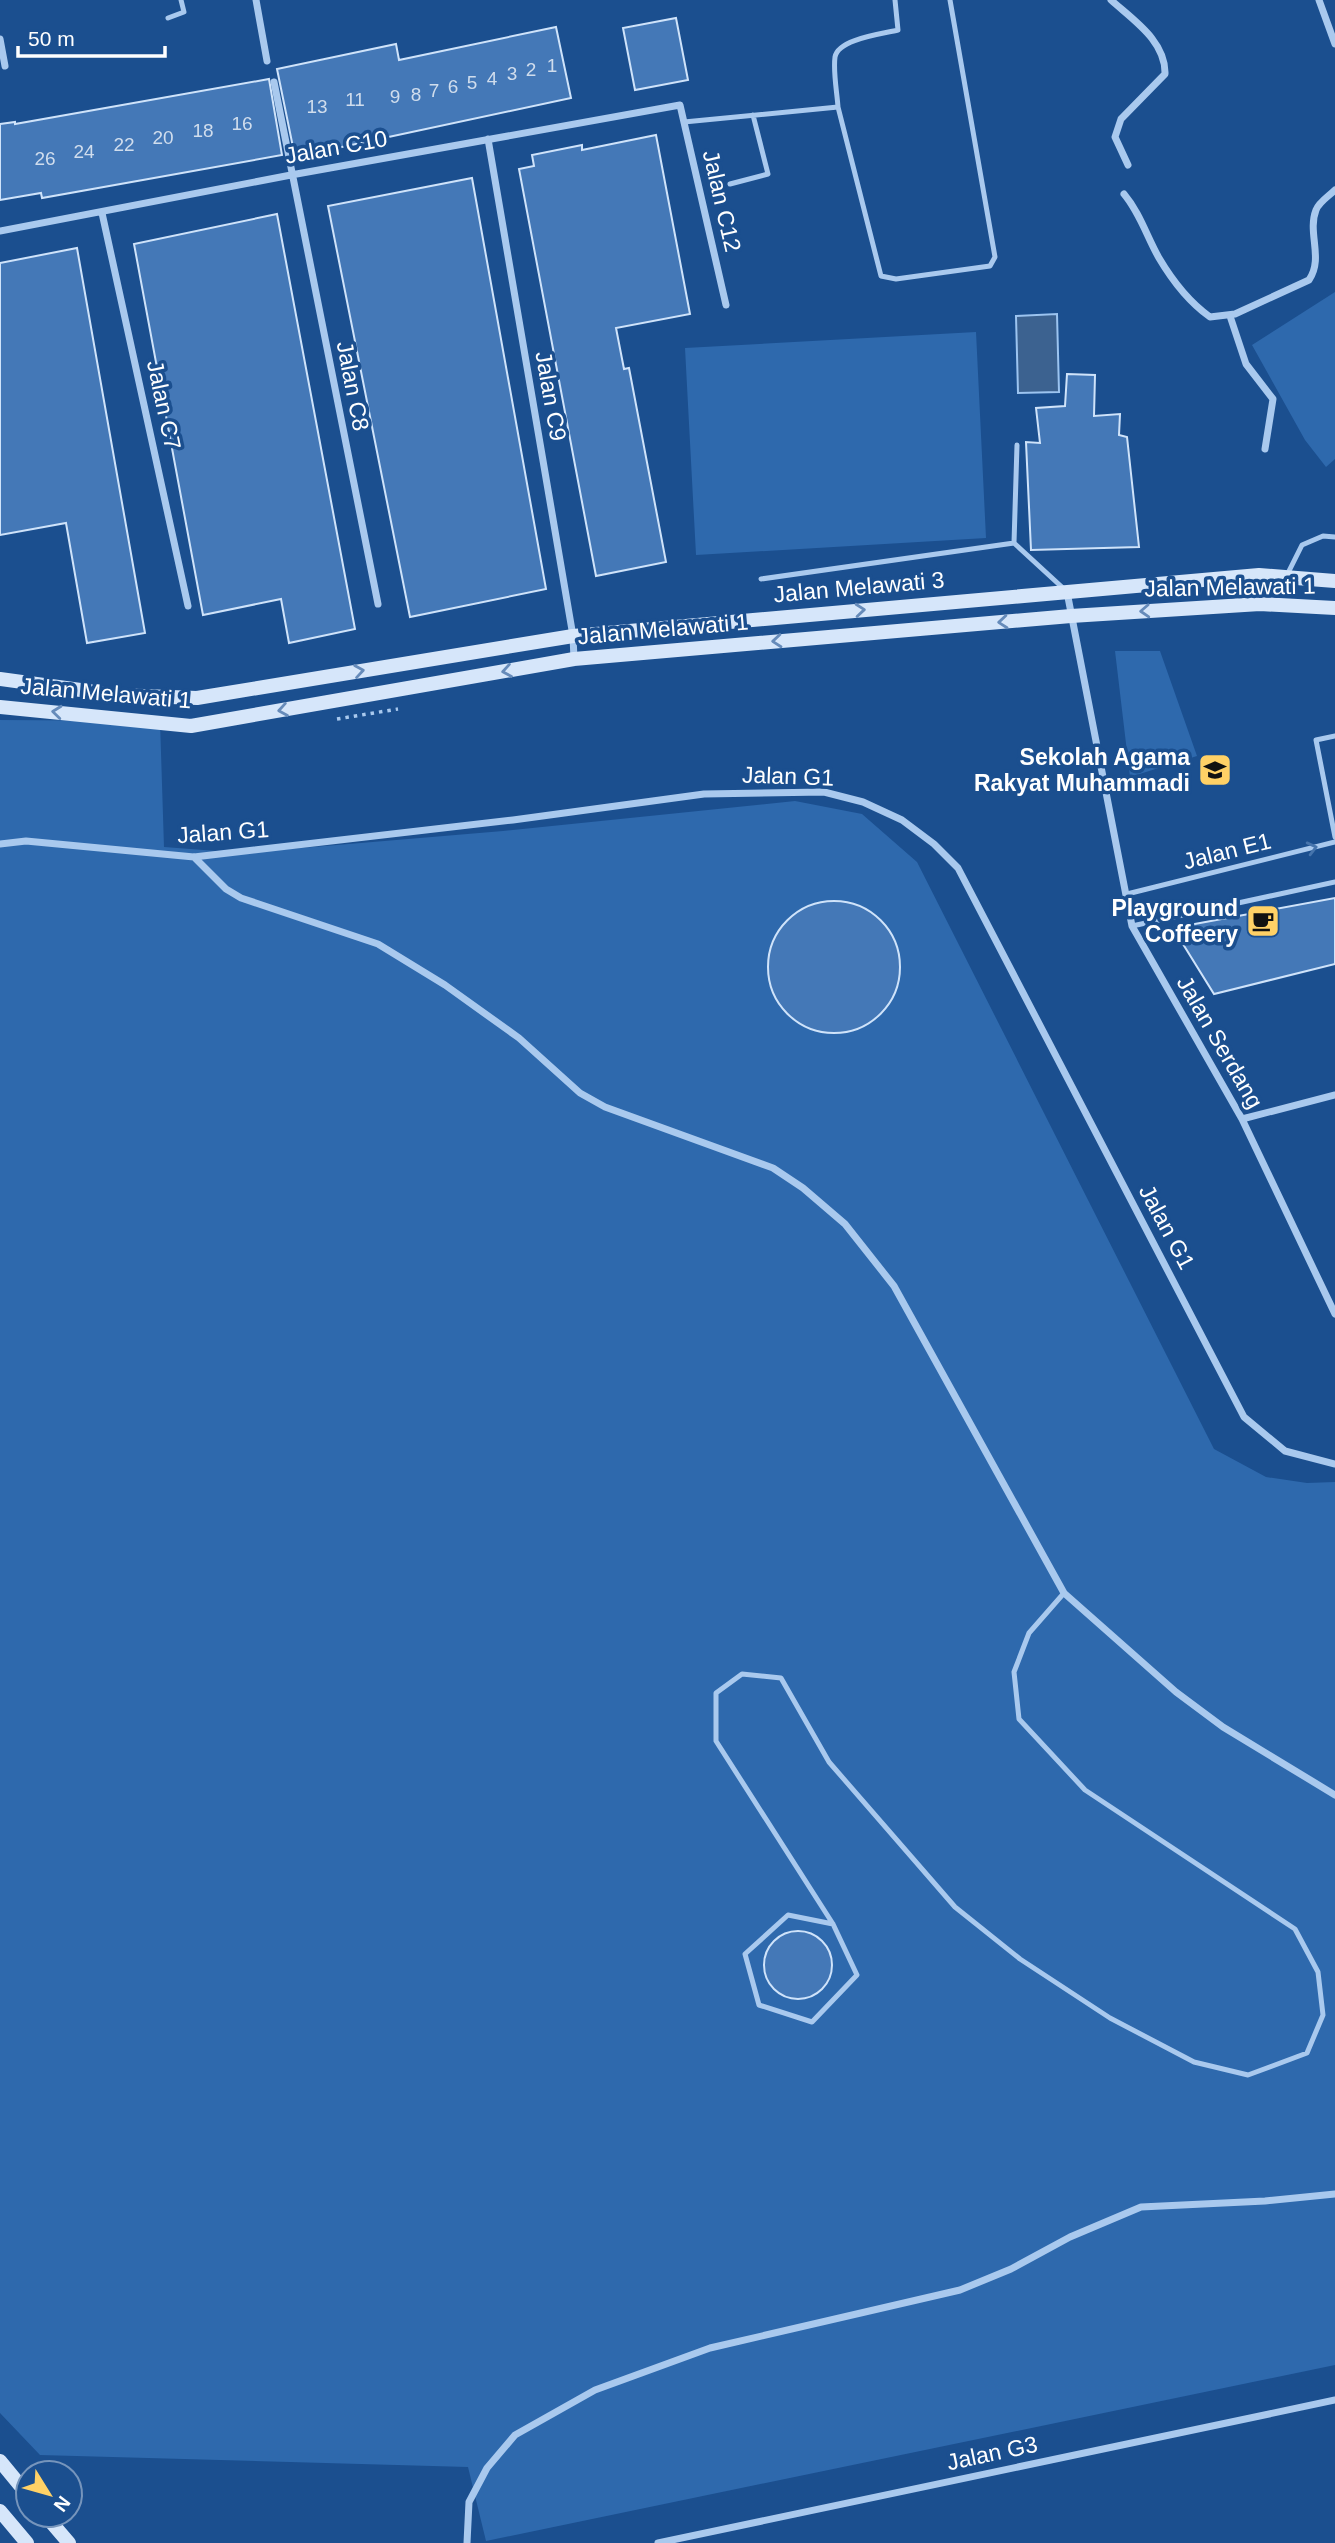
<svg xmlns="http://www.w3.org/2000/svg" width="1335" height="2543" viewBox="0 0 1335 2543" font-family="Helvetica,sans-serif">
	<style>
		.green { fill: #2e69ad }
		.water { fill: #3c6290; stroke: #9cc4f0; stroke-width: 2 }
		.building { fill: #4478b7; stroke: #cfe3fa; stroke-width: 2 }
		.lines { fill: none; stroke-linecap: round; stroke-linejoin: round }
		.path { stroke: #a9c9ee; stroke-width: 3.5; stroke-dasharray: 3.5 5; stroke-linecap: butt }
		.lane { stroke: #a9c9ee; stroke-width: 5 }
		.street { stroke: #a9c9ee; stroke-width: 7 }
		.secondary { stroke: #d6e6fa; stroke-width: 14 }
		.oneway { stroke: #668bba }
		.oneway2 { stroke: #4674ac }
		.labels { text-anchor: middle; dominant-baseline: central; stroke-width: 7; stroke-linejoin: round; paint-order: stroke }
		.number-label { font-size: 19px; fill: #d0dded }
		.street-label { font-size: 23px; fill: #fff; stroke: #1b4f8f }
		.poi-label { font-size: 23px; font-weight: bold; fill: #fff; stroke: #1b4f8f; text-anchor: end }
	</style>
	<rect width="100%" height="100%" fill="#1b4f8f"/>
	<path class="green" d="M 1335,292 L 1335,459 L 1326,467 L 1305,440 L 1252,345 Z
		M 976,332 L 986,538 L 696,555 L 685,348 Z
		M 1115,651 L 1160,651 L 1197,756 L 1130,777 Z
		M 0,720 L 160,721 L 164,847 L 243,853 L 503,831 L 795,801 L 862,814 L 917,862 L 1214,1449 L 1266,1477 L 1307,1483 L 1335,1482 L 1335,2365 L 486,2541 L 468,2467 L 40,2455 L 0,2413 Z"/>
	<path class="water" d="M 1057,314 L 1059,392 L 1018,393 L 1016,316 Z"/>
	<path class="building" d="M 676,18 L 688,80 L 635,90 L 623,28 Z
		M 556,27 L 571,98 L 295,157 L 277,69 L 396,44 L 399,60 Z
		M 269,79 L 282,155 L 42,198 L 41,193 L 0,200 L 0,124 L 15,122 L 15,124 Z
		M 656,135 L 690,314 L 616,328 L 624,369 L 629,368 L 666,562 L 596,576 L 519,169 L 534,166 L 532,155 L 582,145 L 582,150 Z
		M 472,178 L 546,589 L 410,617 L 328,206 Z
		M 277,214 L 355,629 L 289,643 L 281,599 L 203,615 L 134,244 Z
		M 77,248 L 145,633 L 87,643 L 66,523 L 0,535 L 0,263 Z
		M 1067,374 L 1095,375 L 1094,416 L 1120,414 L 1119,435 L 1127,437 L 1139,547 L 1031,550 L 1026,442 L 1040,443 L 1036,408 L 1065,406 Z
		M 1335,898 L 1335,964 L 1214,994 L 1173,928 Z
		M768 967a66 66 0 1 1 132 0a66 66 0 1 1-132 0Z
		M764 1965a34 34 0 1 1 68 0a34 34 0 1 1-68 0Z"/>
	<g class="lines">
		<path class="path" d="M 337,719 L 398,709"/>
		<path class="lane" d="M 168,18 L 184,12 L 181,0
			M 838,107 L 881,276 L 896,279 L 990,266 L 995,257 L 950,0
			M 684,122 L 838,107 C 837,92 833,72 835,57 C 838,39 882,34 898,30 L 895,0
			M 730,184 L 768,174 L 753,115
			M 1017,445 L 1014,543 L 1064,589
			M 1286,577 L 1302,545 L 1323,536 L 1335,537
			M 761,579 L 1014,543
			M 1335,736 L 1316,740 L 1335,837
			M 1127,894 L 1335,842
			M 1132,926 L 1335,882
			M 833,1924 L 788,1915 L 745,1954 L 759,2005 L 812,2022 L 857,1975 L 833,1924 L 716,1741 L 716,1693 L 742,1674 L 781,1678 L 829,1762 L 955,1907 L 1020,1959 L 1110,2018 L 1194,2062 L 1248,2075 L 1307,2053 L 1323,2015 L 1318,1972 L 1295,1929 L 1085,1790 L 1019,1719 L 1014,1672 L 1029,1633 L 1064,1593"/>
		<path class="street" d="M 256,0 L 267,61
			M 1111,0 C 1133,20 1166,41 1165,74 L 1121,119 L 1115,137 L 1128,165
			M 1319,0 L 1335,44
			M 0,39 L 5,66
			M 274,82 L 378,604
			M 488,139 L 573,636 L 574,659
			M 1124,194 C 1140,213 1147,237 1159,258 C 1172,280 1189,302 1210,317 L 1235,314 L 1309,280 C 1324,258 1307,233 1316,210 C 1319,202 1329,196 1335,190
			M 102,213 L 188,606
			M 0,231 L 291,175 L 680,105 L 726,305
			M 1230,316 L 1246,364 L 1273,399 L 1265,449
			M 1067,592 L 1132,926 L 1242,1119 L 1335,1314
			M 0,844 L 26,841 L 194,857 L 513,820 L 704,794 L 824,792 L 863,802 L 902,820 L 934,844 L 958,868 L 1244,1417 L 1285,1451 L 1335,1464
			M 194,857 L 226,889 L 241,898 L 378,944 L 445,985 L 519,1038 L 580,1093 L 605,1107 L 773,1168 L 803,1188 L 845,1224 L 894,1286 L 1064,1593 L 1176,1692 L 1223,1727 L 1335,1795
			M 1242,1119 L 1335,1095
			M 467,2543 L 469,2502 L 487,2468 L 515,2435 L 595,2390 L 710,2348 L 960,2290 L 1011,2269 L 1070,2237 L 1141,2207 L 1265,2201 L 1335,2194
			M 658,2543 L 1335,2400"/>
		<path class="secondary" d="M 0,679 L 117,695 L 197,698 L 573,636 L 1259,575 L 1335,581
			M 0,707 L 191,726 L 574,659 L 1071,616 L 1260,604 L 1335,608
			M 0,2461 L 28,2495
			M 0,2511 L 27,2543
			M 45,2515 L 69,2543"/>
	</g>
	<defs><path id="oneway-chevron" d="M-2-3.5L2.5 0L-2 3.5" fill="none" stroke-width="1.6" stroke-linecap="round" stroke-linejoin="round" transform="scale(1.75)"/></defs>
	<g class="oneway">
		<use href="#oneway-chevron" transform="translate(860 610) rotate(-5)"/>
		<use href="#oneway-chevron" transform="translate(1145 611) rotate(177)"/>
		<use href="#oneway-chevron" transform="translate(1003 622) rotate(175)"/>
		<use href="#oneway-chevron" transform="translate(777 641) rotate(175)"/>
		<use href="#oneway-chevron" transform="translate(359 671) rotate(-9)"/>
		<use href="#oneway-chevron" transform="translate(507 671) rotate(170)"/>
		<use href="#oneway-chevron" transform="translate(283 710) rotate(170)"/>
		<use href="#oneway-chevron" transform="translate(57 712) rotate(-174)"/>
	</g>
	<use class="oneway2" href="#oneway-chevron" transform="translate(1312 848) rotate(-14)"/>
	<defs>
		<symbol id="school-square" viewBox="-11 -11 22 22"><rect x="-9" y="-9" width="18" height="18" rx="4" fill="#ffd166" stroke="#1b4f8f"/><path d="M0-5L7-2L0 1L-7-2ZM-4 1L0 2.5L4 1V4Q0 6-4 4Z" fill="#111"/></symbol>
		<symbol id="cafe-square" viewBox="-11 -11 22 22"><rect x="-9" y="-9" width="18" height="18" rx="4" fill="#ffd166" stroke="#1b4f8f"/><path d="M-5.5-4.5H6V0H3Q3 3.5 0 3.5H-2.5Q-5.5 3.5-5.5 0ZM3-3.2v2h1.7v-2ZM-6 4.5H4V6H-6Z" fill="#111"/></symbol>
	</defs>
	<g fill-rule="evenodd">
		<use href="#school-square" x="1196" y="751" width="38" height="38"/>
		<use href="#cafe-square" x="1244" y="902" width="38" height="38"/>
	</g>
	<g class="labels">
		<g class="number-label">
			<text x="552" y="65">1</text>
			<text x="531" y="69">2</text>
			<text x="512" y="73">3</text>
			<text x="492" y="78">4</text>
			<text x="472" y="82">5</text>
			<text x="453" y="86">6</text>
			<text x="434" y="90">7</text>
			<text x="416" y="94">8</text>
			<text x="395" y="96">9</text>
			<text x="355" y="99">11</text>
			<text x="317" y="106">13</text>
			<text x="242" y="123">16</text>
			<text x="203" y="130">18</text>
			<text x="163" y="137">20</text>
			<text x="124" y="144">22</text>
			<text x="84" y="151">24</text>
			<text x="45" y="158">26</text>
		</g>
		<g class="street-label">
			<text transform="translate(336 147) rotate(-10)">Jalan C10</text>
			<text transform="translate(722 201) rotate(77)">Jalan C12</text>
			<text transform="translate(353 386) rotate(79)">Jalan C8</text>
			<text transform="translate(551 396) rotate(80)">Jalan C9</text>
			<text transform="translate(164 405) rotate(78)">Jalan C7</text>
			<text transform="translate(859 587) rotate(-5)">Jalan Melawati 3</text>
			<text transform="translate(1230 587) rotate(-1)">Jalan Melawati 1</text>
			<text transform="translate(663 629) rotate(-5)">Jalan Melawati 1</text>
			<text transform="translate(106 693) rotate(5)">Jalan Melawati 1</text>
			<text transform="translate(788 776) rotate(2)">Jalan G1</text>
			<text transform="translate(223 832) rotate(-4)">Jalan G1</text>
			<text transform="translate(1227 851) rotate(-14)">Jalan E1</text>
			<text transform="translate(1220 1042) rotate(60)">Jalan Serdang</text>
			<text transform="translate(1167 1227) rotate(62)">Jalan G1</text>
			<text transform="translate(992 2453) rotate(-12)">Jalan G3</text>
		</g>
		<g class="poi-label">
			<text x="1190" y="757">Sekolah Agama<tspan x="1190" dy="26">Rakyat Muhammadi</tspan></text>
			<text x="1238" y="908">Playground<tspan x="1238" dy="26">Coffeery</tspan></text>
		</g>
	</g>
	<g transform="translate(49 2494) rotate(127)"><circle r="33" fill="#1b4f8f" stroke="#7695bc" stroke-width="2"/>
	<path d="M0-5L12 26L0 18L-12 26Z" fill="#ffd166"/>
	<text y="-10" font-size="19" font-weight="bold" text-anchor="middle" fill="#ffffff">N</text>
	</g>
	<path d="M18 46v10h147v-10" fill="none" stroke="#ffffff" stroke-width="3.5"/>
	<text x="28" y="46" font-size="21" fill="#ffffff" stroke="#1b4f8f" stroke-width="5" paint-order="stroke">50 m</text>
</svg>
